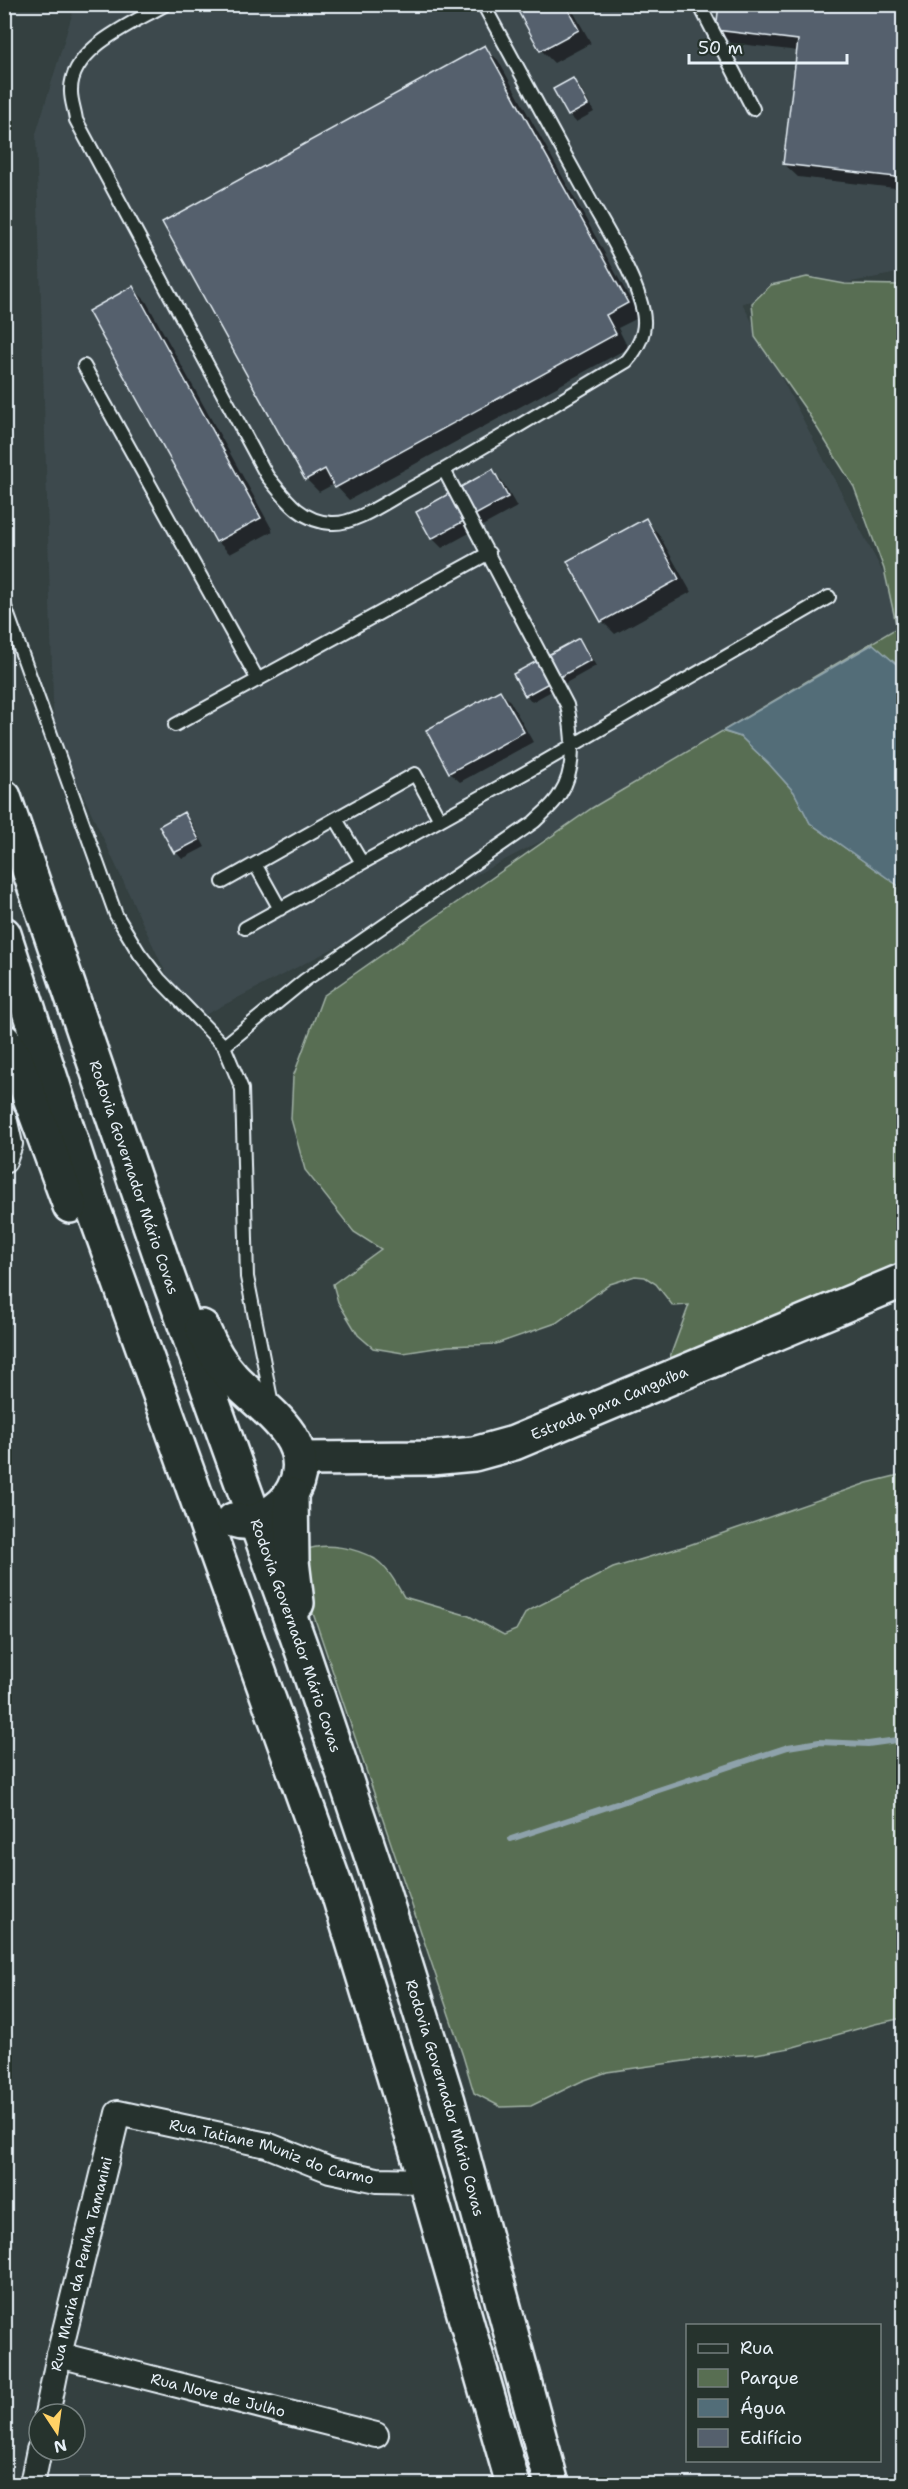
<svg xmlns="http://www.w3.org/2000/svg" width="908" height="2489" viewBox="0 0 908 2489" font-family="'Shantell Sans',sans-serif">
	<style>
		.built { fill: #3e4a4e }
		.green { fill: #586e52; stroke: #a0b0a5; stroke-width: 1.5 }
		.water { fill: #526d78; stroke: #8ea2ab; stroke-width: 1.5 }
		.shadow { fill: #0007 }
		.lines { fill: none; stroke-linecap: round; stroke-linejoin: round }
		.stream { stroke: #8ea2ab; stroke-width: 6 }
		.building { fill: #55606d; stroke: #e8f1f8; stroke-width: 1.5 }
		.lane-casing { stroke: #e8f1f8; stroke-width: 16 }
		.street-casing { stroke: #e8f1f8; stroke-width: 28 }
		.secondary-casing { stroke: #e8f1f8; stroke-width: 38 }
		.highway-casing { stroke: #e8f1f8; stroke-width: 38 }
		.lane { stroke: #26332d; stroke-width: 12 }
		.street { stroke: #26332d; stroke-width: 24 }
		.secondary { stroke: #26332d; stroke-width: 33 }
		.highway { stroke: #26332d; stroke-width: 33 }
		.labels { text-anchor: middle; dominant-baseline: central; stroke-width: 6; stroke-linejoin: round; paint-order: stroke }
		.street-label { font-size: 15px; fill: #e8f1f8; stroke: #26332d }
	</style>
	<rect width="100%" height="100%" fill="#344040"/>
	<filter id="ink" filterUnits="userSpaceOnUse"><feTurbulence type="fractalNoise" baseFrequency=".0167" numOctaves="2"/><feDisplacementMap in="SourceGraphic" scale="12" xChannelSelector="R" yChannelSelector="G"/><feConvolveMatrix kernelMatrix="1 2 1 2 8 2 1 2 1" color-interpolation-filters="sRGB"/></filter>
	<g filter="url(#ink)">
		<path class="built" d="M 75,5 L 903,5 L 903,272 L 742,303 L 903,611 L 903,654 L 189,1023 L 54,732 L 36,134 Z"/>
		<path class="green" d="M 807,277 L 845,284 L 903,285 L 903,670 L 873,644 L 724,732 L 741,737 L 769,764 L 794,792 L 810,823 L 903,889 L 903,1300 L 653,1403 L 689,1305 L 673,1306 L 656,1284 L 645,1277 L 635,1276 L 610,1284 L 556,1323 L 496,1344 L 448,1346 L 403,1353 L 373,1348 L 358,1335 L 338,1302 L 333,1284 L 381,1249 L 354,1232 L 305,1170 L 291,1119 L 293,1077 L 323,996 L 592,808 L 897,628 L 884,569 L 854,487 L 806,410 L 755,337 L 752,303 L 771,285 Z
			M 903,1474 L 903,2018 L 875,2024 L 790,2048 L 756,2054 L 720,2056 L 607,2072 L 582,2081 L 531,2106 L 501,2107 L 474,2093 L 463,2056 L 299,1572 L 305,1550 C 325,1542 357,1548 375,1559 C 388,1568 396,1583 404,1597 L 469,1616 L 504,1635 L 516,1630 L 526,1612 L 613,1568 L 689,1545 L 867,1483 Z"/>
		<path class="water" d="M 873,644 L 903,670 L 903,889 L 810,823 L 794,792 L 769,764 L 741,737 L 723,731 Z"/>
		<path class="shadow" d="M 516,4 L 569,4 L 591,43 L 554,63 L 541,50 Z
			M 904,4 L 904,189 L 798,177 L 784,164 L 798,51 L 731,43 L 717,30 Z
			M 484,47 L 498,60 L 640,317 L 618,328 L 628,348 L 349,500 L 334,484 L 319,492 L 306,479 Z
			M 573,80 L 579,86 L 594,112 L 576,122 L 570,116 L 555,90 Z
			M 133,288 L 146,301 L 273,531 L 230,554 L 217,541 Z
			M 493,471 L 502,481 L 517,507 L 442,548 L 432,538 Z
			M 645,520 L 658,533 L 691,592 L 615,634 L 602,621 Z
			M 579,640 L 585,646 L 596,666 L 532,702 L 526,695 Z
			M 500,691 L 510,701 L 533,742 L 460,782 L 450,773 L 428,731 Z
			M 183,814 L 190,820 L 205,847 L 182,859 L 176,852 L 161,826 Z"/>
		<g class="lines">
			<path class="stream" d="M 511,1839 L 788,1747 L 819,1742 L 868,1744 L 904,1739"/>
		</g>
		<path class="building" d="M 514,4 L 565,4 L 579,30 L 540,51 Z
			M 719,4 L 904,4 L 904,178 L 783,164 L 798,40 L 716,30 Z
			M 485,45 L 628,303 L 606,315 L 616,334 L 335,488 L 325,469 L 305,480 L 162,222 Z
			M 573,78 L 588,105 L 568,116 L 553,89 Z
			M 133,286 L 261,518 L 216,542 L 88,311 Z
			M 493,469 L 508,497 L 431,539 L 416,512 Z
			M 646,518 L 679,579 L 601,622 L 567,561 Z
			M 579,638 L 591,660 L 525,696 L 513,674 Z
			M 500,690 L 524,732 L 449,773 L 426,730 Z
			M 184,812 L 199,840 L 174,853 L 159,826 Z"/>
		<g class="lines">
			<defs>
				<path id="lane" d="M 166,4 C 134,23 69,48 71,92 C 71,101 75,111 76,120 L 267,476 C 285,498 300,521 331,523 C 354,525 386,502 406,491 C 481,450 553,405 627,361 C 637,349 645,336 644,320 C 642,286 607,231 590,200 C 554,135 519,70 483,4
					M 699,4 L 753,109
					M 84,366 L 258,680
					M 4,604 L 116,915 L 139,953 L 159,979 L 224,1046
					M 175,725 L 489,553
					M 336,819 L 362,863
					M 255,864 L 280,909
					M 223,882 L 415,774 L 440,820
					M 245,928 L 530,770 L 829,597
					M 272,1404 L 247,1277 L 242,1089 L 224,1046 L 305,980 L 534,822 C 542,814 554,805 560,794 C 577,769 573,733 567,705 L 444,470"/>
				<g id="street">
					<path d="M 4,1117 L 10,1144 L 4,1161"/>
					<path id="s1" d="M 59,2355 L 376,2435"/>
					<path id="s2" d="M 47,2414 L 59,2355 L 118,2113 L 267,2145 L 330,2170 L 377,2180 L 426,2181"/>
					<path d="M 32,2484 L 39,2450"/>
				</g>
				<g id="secondary">
					<path id="s3" d="M 301,1459 L 431,1458 L 474,1454 L 514,1443 L 904,1280"/>
				</g>
				<g id="highway">
					<path id="s4" d="M 4,797 L 165,1269 L 303,1653 L 377,1873 L 448,2101 L 552,2484"/>
					<path d="M 4,934 L 91,1202 L 338,1893 L 426,2181 L 513,2484"/>
					<path d="M 4,1041 L 15,1057 L 70,1206"/>
					<path d="M 202,1327 C 210,1346 219,1363 233,1378 C 259,1406 312,1436 297,1481 C 293,1492 286,1503 275,1510 C 261,1520 251,1526 233,1520"/>
					<path d="M 291,1495 L 292,1561 L 297,1603"/>
				</g>
			</defs>
			<use href="#lane" class="lane-casing"/>
			<use href="#street" class="street-casing"/>
			<use href="#secondary" class="secondary-casing"/>
			<use href="#highway" class="highway-casing"/>
			<use href="#lane" class="lane"/>
			<use href="#street" class="street"/>
			<use href="#secondary" class="secondary"/>
			<use href="#highway" class="highway"/>
		</g>
	</g>
	<g class="labels">
		<g class="street-label">
			<text stroke="none"><textPath href="#s4" startOffset="402">Rodovia Governador Mário Covas</textPath></text>
			<text stroke="none"><textPath href="#s3" startOffset="318">Estrada para Cangaíba</textPath></text>
			<text stroke="none"><textPath href="#s4" startOffset="888">Rodovia Governador Mário Covas</textPath></text>
			<text stroke="none"><textPath href="#s4" startOffset="1374">Rodovia Governador Mário Covas</textPath></text>
			<text stroke="none"><textPath href="#s2" startOffset="468">Rua Tatiane Muniz do Carmo</textPath></text>
			<text stroke="none"><textPath href="#s2" startOffset="154">Rua Maria da Penha Tamanini</textPath></text>
			<text stroke="none"><textPath href="#s1" startOffset="164">Rua Nove de Julho</textPath></text>
		</g>
	</g>
	<rect width="908" height="2489" fill="none" stroke="#26332d" stroke-width="24"/>
	<rect x="12" y="12" width="884" height="2465" fill="none" stroke="#e8f1f8" stroke-width="2" filter="url(#ink)"/>
	<rect x="686" y="2324" width="195" height="138" fill="#26332d" stroke="#747f7e" stroke-width="1.5"/>
	<rect x="698" y="2344" width="30" height="9" fill="#26332d" stroke="#747f7e" stroke-width="1.5"/>
	<text x="740" y="2354" font-size="18" fill="#e8f1f8">Rua</text>
	<rect x="698" y="2369" width="30" height="18" fill="#586e52" stroke="#747f7e" stroke-width="1.5"/>
	<text x="740" y="2384" font-size="18" fill="#e8f1f8">Parque</text>
	<rect x="698" y="2399" width="30" height="18" fill="#526d78" stroke="#747f7e" stroke-width="1.5"/>
	<text x="740" y="2414" font-size="18" fill="#e8f1f8">Água</text>
	<rect x="698" y="2429" width="30" height="18" fill="#55606d" stroke="#747f7e" stroke-width="1.5"/>
	<text x="740" y="2444" font-size="18" fill="#e8f1f8">Edifício</text>
	<g transform="translate(57 2432) rotate(167)"><circle r="28" fill="#26332d" stroke="#747f7e" stroke-width="1.5"/>
	<path d="M0-4.5L10 22L0 15L-10 22Z" fill="#ffd166"/>
	<text y="-9" font-size="16" font-weight="bold" text-anchor="middle" fill="#e8f1f8">N</text>
	</g>
	<path d="M689 54v9h158v-9" fill="none" stroke="#e8f1f8" stroke-width="3"/>
	<text x="698" y="54" font-size="18" fill="#e8f1f8" stroke="#26332d" stroke-width="4.5" paint-order="stroke">50 m</text>
</svg>
